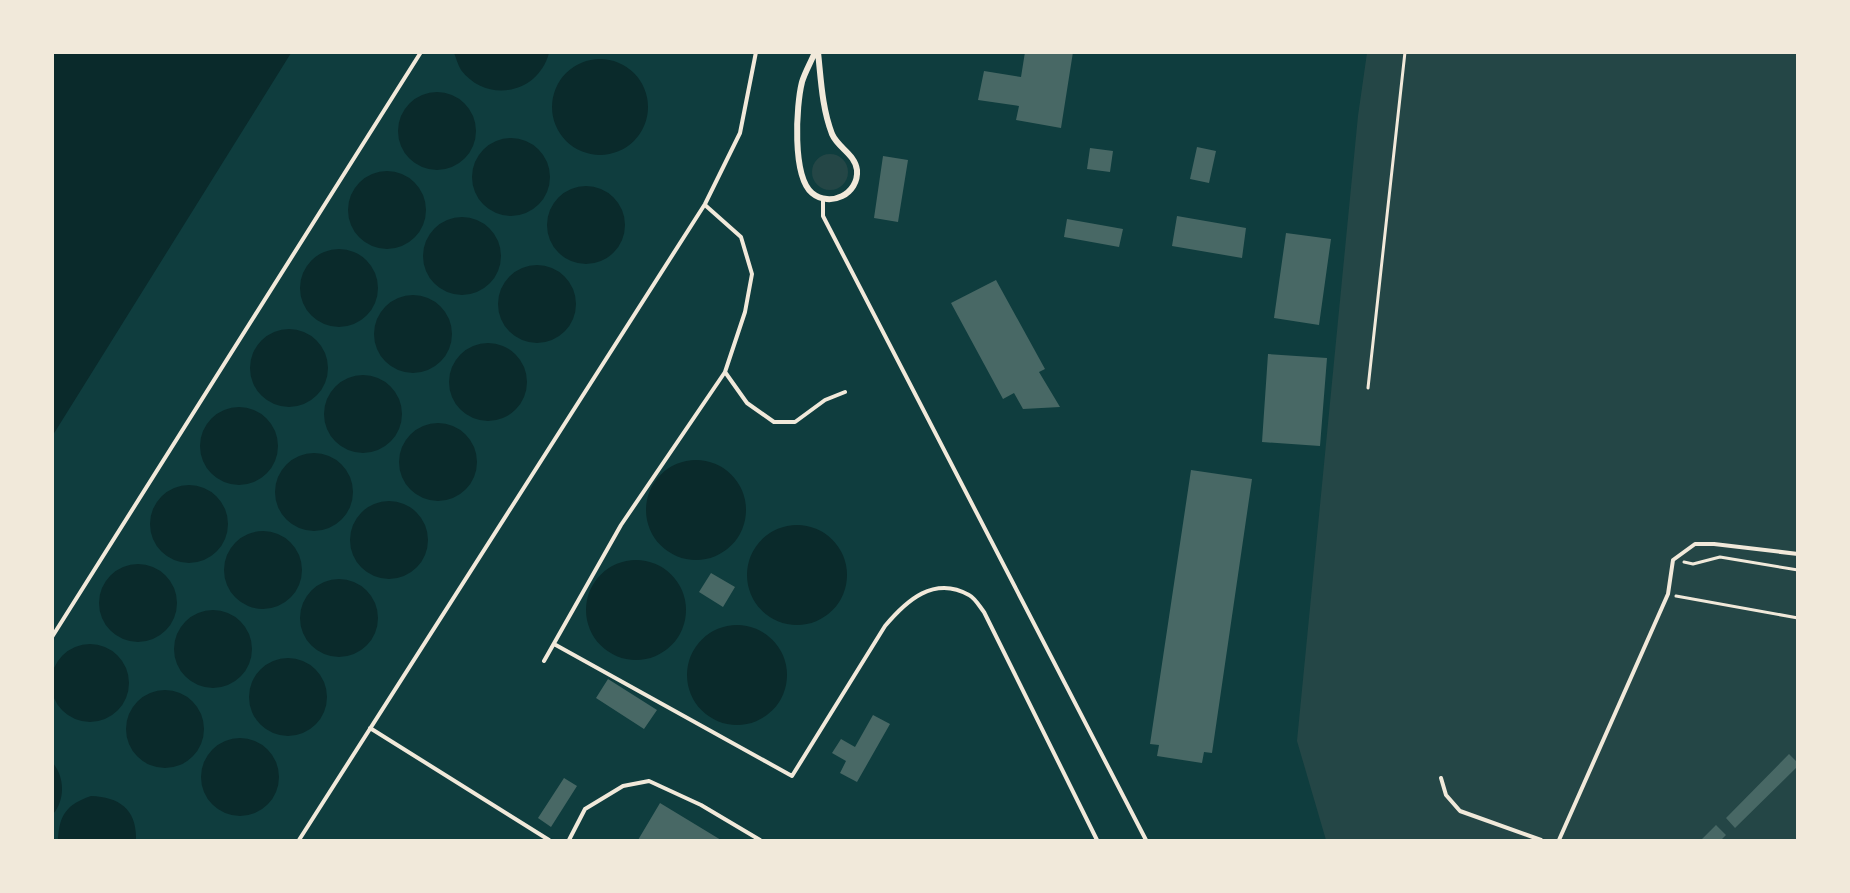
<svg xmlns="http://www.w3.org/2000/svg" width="1850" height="893" viewBox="0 0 1850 893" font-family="Helvetica,sans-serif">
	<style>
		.green { fill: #244646 }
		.water { fill: #0a2a2b }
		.building { fill: #486865 }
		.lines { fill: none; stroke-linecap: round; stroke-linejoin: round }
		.path { stroke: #f1e9da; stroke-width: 3 }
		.service { stroke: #f1e9da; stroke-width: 4 }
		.minor { stroke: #f1e9da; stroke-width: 6 }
	</style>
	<rect width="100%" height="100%" fill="#0f3d3e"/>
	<path class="green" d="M 1367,53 L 1797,53 L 1797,840 L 1326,840 L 1297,741 L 1358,116 Z
		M812 172a18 18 0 1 1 36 0a18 18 0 1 1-36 0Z"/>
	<path class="water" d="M 53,52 L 291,53 L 53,435 L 52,53 Z
		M 454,53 L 548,52 L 549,53 C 538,94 487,104 461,70 C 458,65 456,58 454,53 Z
		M552 107a48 48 0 1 1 96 0a48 48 0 1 1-96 0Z
		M398 131a39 39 0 1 1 78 0a39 39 0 1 1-78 0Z
		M472 177a39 39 0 1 1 78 0a39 39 0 1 1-78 0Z
		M348 210a39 39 0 1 1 78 0a39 39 0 1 1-78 0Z
		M547 225a39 39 0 1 1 78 0a39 39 0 1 1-78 0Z
		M423 256a39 39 0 1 1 78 0a39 39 0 1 1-78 0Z
		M300 288a39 39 0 1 1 78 0a39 39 0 1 1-78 0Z
		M498 304a39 39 0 1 1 78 0a39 39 0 1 1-78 0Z
		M374 334a39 39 0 1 1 78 0a39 39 0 1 1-78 0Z
		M250 368a39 39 0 1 1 78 0a39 39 0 1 1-78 0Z
		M449 382a39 39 0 1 1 78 0a39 39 0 1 1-78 0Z
		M324 414a39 39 0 1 1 78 0a39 39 0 1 1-78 0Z
		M200 446a39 39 0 1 1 78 0a39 39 0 1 1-78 0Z
		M399 462a39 39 0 1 1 78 0a39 39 0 1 1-78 0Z
		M275 492a39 39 0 1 1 78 0a39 39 0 1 1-78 0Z
		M646 510a50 50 0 1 1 100 0a50 50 0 1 1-100 0Z
		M150 524a39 39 0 1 1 78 0a39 39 0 1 1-78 0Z
		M350 540a39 39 0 1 1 78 0a39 39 0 1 1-78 0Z
		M747 575a50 50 0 1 1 100 0a50 50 0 1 1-100 0Z
		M224 570a39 39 0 1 1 78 0a39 39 0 1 1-78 0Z
		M586 610a50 50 0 1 1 100 0a50 50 0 1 1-100 0Z
		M99 603a39 39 0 1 1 78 0a39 39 0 1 1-78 0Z
		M300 618a39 39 0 1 1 78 0a39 39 0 1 1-78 0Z
		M174 649a39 39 0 1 1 78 0a39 39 0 1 1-78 0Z
		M687 675a50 50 0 1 1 100 0a50 50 0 1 1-100 0Z
		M51 683a39 39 0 1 1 78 0a39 39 0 1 1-78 0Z
		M249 697a39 39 0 1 1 78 0a39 39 0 1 1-78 0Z
		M126 729a39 39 0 1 1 78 0a39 39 0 1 1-78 0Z
		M201 777a39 39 0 1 1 78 0a39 39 0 1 1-78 0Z
		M 53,763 C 65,778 65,800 53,814 Z
		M 91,796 C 120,797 137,810 136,840 L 58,840 C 59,815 67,804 91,796 Z"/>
	<path class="building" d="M 1025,52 L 1073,52 L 1061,128 L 1016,120 L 1019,106 L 978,100 L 984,71 L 1021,77 Z
		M 1197,147 L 1216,151 L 1209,183 L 1190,179 Z
		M 1090,148 L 1113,151 L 1110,172 L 1087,169 Z
		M 883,156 L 908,160 L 898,222 L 874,218 Z
		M 1177,216 L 1246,228 L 1242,258 L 1172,246 Z
		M 1067,219 L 1123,229 L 1119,247 L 1064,237 Z
		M 1286,233 L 1331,239 L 1319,325 L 1274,318 Z
		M 996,280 L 1045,369 L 1039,372 L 1060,407 L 1023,409 L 1014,393 L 1003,399 L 951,303 Z
		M 1268,354 L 1327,358 L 1320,446 L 1262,442 Z
		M 1191,470 L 1252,479 L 1212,753 L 1204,752 L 1202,763 L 1157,756 L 1159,745 L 1150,744 Z
		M 711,573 L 735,587 L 723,607 L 699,592 Z
		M 608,679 L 657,710 L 644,729 L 596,698 Z
		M 873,715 L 890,724 L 857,782 L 840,773 L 846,761 L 832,753 L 841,739 L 855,747 Z
		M 1789,754 L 1798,763 L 1798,766 L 1735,828 L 1726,818 Z
		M 564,778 L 577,786 L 551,827 L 538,818 Z
		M 660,803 L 721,840 L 638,840 Z
		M 1716,825 L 1726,835 L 1721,840 L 1701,840 Z"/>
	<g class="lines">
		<path class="path" d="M 1368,388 L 1405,52
			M 1684,562 L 1693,564 L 1720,557 L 1798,570
			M 1676,596 L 1798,618"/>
		<path class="service" d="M 823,199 L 823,216 L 1146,840
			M 725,372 L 747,403 L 774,422 L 795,422 L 825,400 L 845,392
			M 52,637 L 421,52
			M 554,644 L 792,776 L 885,626 C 906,601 934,575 969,595 C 975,598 980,607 984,612 L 1097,840
			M 544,661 L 621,525 L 725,372 L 745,312 L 752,274 L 741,237 L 705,205
			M 370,728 L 549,840
			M 1441,778 L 1446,795 L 1460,811 L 1541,840
			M 299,840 L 705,204 L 740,133 L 756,52
			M 569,840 L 585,809 L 623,786 L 649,781 L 701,805 L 760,840
			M 1559,840 L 1668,594 L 1673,560 L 1695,544 L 1714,544 L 1798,554"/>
		<path class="minor" d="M 815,52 C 811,62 805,72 802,82 C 796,106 792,176 812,193 C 830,208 859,194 857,170 C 855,154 838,148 832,134 C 822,108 821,80 818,52"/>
	</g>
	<rect width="1850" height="893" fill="none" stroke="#f1e9da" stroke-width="108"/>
</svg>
